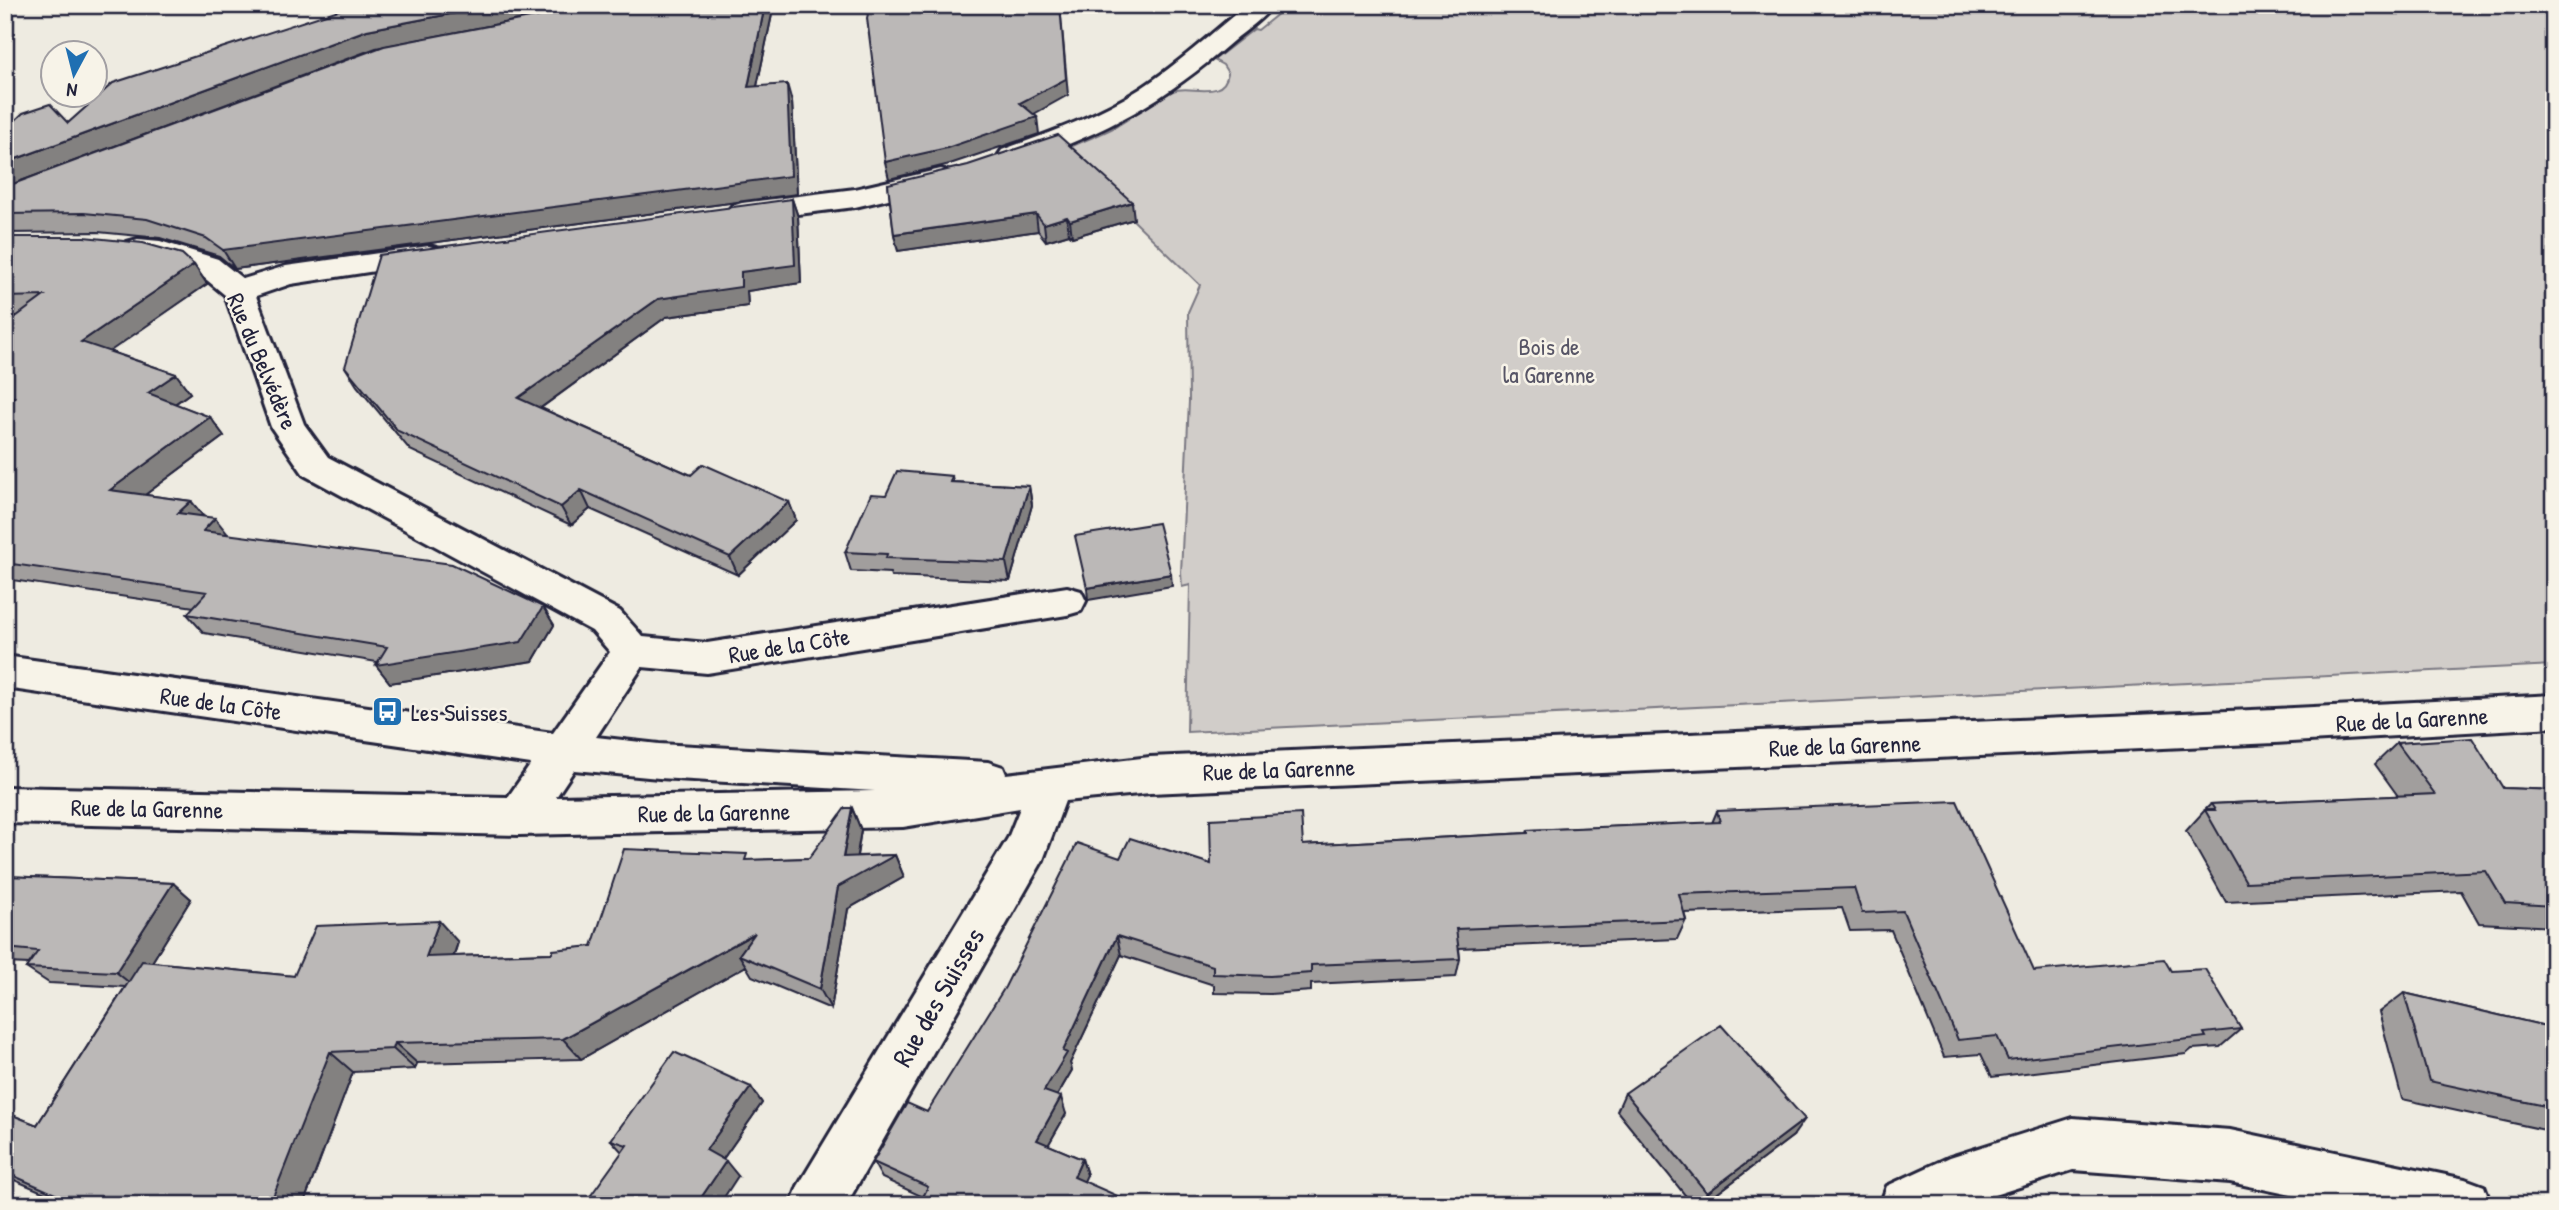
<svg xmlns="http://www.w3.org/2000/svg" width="2559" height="1210" viewBox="0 0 2559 1210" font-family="'Patrick Hand',sans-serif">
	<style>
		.green { fill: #d1cdc9; stroke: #7a7882; stroke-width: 2 }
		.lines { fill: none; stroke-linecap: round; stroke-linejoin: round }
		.street-casing { stroke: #22223b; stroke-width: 6 }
		.street { fill: #f7f3e8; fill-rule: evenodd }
		.wall { fill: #a19e9d; stroke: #22223b; stroke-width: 2 }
		.shaded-wall { fill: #838180; stroke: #22223b; stroke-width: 2 }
		.building { fill: #bbb8b7; stroke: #22223b; stroke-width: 2 }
		.labels { text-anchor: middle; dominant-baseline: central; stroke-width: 5; stroke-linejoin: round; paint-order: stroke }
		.park-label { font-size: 24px; fill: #575566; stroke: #f7f3e8 }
		.street-label { font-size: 24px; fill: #22223b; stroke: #f7f3e8 }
		.poi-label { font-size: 24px; fill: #22223b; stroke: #f7f3e8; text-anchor: start }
		.near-street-label { font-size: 28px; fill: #22223b; stroke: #f7f3e8 }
	</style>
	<rect width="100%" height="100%" fill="#eeebe1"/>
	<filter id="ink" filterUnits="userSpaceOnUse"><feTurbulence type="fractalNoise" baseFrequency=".0143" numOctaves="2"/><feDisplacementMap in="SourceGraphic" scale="14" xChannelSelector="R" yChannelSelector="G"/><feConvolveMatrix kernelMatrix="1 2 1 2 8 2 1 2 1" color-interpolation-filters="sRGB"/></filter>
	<g filter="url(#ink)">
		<path class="green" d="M 1289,5 L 2554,5 L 2554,665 L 1187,732 L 1190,585 L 1182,587 L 1181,573 L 1189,401 L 1188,312 L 1200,285 L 1062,151 C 1080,142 1100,135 1117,126 C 1136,115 1153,100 1173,91 C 1189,84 1224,102 1228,73 L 1223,65 L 1214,60 L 1254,29 L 1258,30 Z"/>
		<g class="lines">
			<defs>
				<path id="street" d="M 1246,5 L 1273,5 C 1263,19 1246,30 1233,41 C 1163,102 1109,131 1022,162 L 1012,164 L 1002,162 L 998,156 L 1002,150 C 1049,133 1098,116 1140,89 C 1178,64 1211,34 1246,5 Z
					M 941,169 L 951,172 L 955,178 L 951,184 L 855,207 L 742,221 L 732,218 L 727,212 L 732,206 L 742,203 L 855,189 Z
					M 138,239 L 160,241 L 218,259 L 243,279 L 286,266 L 429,246 L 440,249 L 444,255 L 440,261 L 291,284 L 256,296 L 304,424 L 328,457 L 620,611 L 643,637 L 707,643 L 1067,587 L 1081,591 L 1086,601 L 1081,611 L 1067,615 L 707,673 L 642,667 L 596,737 L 659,744 L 988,762 L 1003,767 L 1006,774 L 1150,757 L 2275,709 L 2554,695 L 2554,727 L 2275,743 L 1150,793 L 1065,801 L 1043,860 L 846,1205 L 791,1205 L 798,1186 L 1008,838 L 1020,808 L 903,827 L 519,835 L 5,823 L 5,787 L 508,797 L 531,764 L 5,688 L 5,656 L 553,733 L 610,652 L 592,631 L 304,475 L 271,427 L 225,295 L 196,271 L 157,259 L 127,254 L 123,248 L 127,242 ZM 574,770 L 659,778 L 875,791 L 556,797 Z
					M 2073,1118 L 2230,1130 L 2465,1179 L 2484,1186 L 2491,1205 L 2339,1205 L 2230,1182 L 2073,1170 L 1963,1205 L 1880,1205 L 1887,1186 L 1950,1157 Z"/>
			</defs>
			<use href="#street" class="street-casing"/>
			<use href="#street" class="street"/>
		</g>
		<path class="wall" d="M 354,5 L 594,5 L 477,28 L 598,5 L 774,5 L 757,86 L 792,102 L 797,194 L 235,269 L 219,256 L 160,238 L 98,232 L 5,233 L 5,187 L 381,48 L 5,187 L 68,123 Z
			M 888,184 L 1134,219 L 1072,237 L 1069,234 L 1046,241 L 1038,231 L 898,251 L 894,234 Z
			M 792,199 L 798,217 L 801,283 L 747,291 L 748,306 L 666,317 L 541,408 L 691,475 L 789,502 L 796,520 L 738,575 L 590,509 L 571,525 L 410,450 L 357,386 L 345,367 Z
			M 5,237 L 194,265 L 207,284 L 109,351 L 176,374 L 190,393 L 175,404 L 210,417 L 224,436 L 145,495 L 191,501 L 204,517 L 228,535 L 543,607 L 554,625 L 533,661 L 390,683 L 376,665 L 377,662 L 204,633 L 187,614 L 194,607 L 5,579 L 5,325 L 17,316 L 5,316 Z
			M 952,476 L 953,482 L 1029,486 L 1032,505 L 1010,581 L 891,576 L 890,573 L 851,571 L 845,552 L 886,495 Z
			M 2397,743 L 2503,788 L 2554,790 L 2554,927 L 2479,923 L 2461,891 L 2226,902 L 2186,831 L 2205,810 L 2211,804 L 2398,796 L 2375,764 Z
			M 852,808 L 861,830 L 857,856 L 895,855 L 904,877 L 848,909 L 831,1009 L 752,976 L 746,966 L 581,1059 L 417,1063 L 415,1069 L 353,1072 L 303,1205 L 73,1205 L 5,1176 L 5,1112 L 37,1125 L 125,987 L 49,983 L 26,968 L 29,964 L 5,963 L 5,876 L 173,883 L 191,899 L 152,962 L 294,976 L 458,942 L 454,956 L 552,953 L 592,946 L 750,860 L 809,858 Z
			M 1717,811 L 2034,971 L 2171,971 L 2241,1029 L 2220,1047 L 2192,1049 L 2186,1054 L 1992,1077 L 1981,1054 L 1944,1057 L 1891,930 L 1850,931 L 1842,908 L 1684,913 L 1686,920 L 1677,939 L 1459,948 L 1460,959 L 1456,977 L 1311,984 L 1311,991 L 1270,994 L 1214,993 L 1214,985 L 1121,955 L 1070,1063 L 1072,1070 L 1057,1096 L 1066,1114 L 1048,1145 L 1082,1159 L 1087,1175 L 923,1197 L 882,1178 L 873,1162 L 927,1112 L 1120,858 L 1211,864 L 1303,845 L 1527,833 L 1528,830 L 1712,823 Z
			M 2404,993 L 2554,1028 L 2554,1132 L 2402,1099 L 2379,1012 Z
			M 751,1087 L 762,1103 L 723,1159 L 738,1176 L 622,1152 L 611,1140 Z
			M 1625,1093 L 1793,1136 L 1702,1205 L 1693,1205 L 1617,1111 Z"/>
		<path class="shaded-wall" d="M 497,5 L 594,5 L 376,48 L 5,187 L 5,163 L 367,30 Z
			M 765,5 L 774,5 L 753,105 L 748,87 Z
			M 1060,5 L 1068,95 L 1023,120 L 1020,103 Z
			M 787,84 L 792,102 L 797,194 L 235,269 L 223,250 Z
			M 1037,117 L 1039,134 L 950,164 L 889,179 L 885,162 Z
			M 792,199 L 798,217 L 801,283 L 747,291 L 748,306 L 666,317 L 528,417 L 518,398 L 658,299 L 741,272 Z
			M 1132,202 L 1134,219 L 1072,237 L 1070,221 Z
			M 1036,214 L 1038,231 L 898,251 L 894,234 Z
			M 1067,217 L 1069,234 L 1046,241 L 1044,224 Z
			M 194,265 L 207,284 L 96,361 L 81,342 Z
			M 176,374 L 190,393 L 163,412 L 148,393 Z
			M 210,417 L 224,436 L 126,509 L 110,490 Z
			M 1029,486 L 1032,505 L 1010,581 L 1006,562 Z
			M 581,490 L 590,509 L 571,525 L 561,507 Z
			M 191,501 L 206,520 L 178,513 Z
			M 789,502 L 796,520 L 738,575 L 730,557 Z
			M 215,518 L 230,537 L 203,531 Z
			M 1171,574 L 1172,586 L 1088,600 L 1087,588 Z
			M 543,607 L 554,625 L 533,661 L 390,683 L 376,665 Z
			M 852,808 L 861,830 L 853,878 L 895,855 L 904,877 L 848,909 L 831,1009 L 820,989 Z
			M 173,883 L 191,899 L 136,988 L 116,972 Z
			M 439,921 L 458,942 L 446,978 L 426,957 Z
			M 755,933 L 739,955 L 746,966 L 581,1059 L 563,1039 Z
			M 1117,936 L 1121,955 L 1070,1063 L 1072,1070 L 1050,1108 L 1044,1091 Z
			M 395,1043 L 417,1063 L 415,1069 L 393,1049 Z
			M 330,1052 L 353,1072 L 303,1205 L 262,1205 Z
			M 751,1087 L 762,1103 L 718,1166 L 706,1150 Z
			M 1061,1097 L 1066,1114 L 1042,1156 L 1037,1140 Z
			M 1805,1119 L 1793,1136 L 1702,1205 L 1699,1205 L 1707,1193 Z
			M 1082,1159 L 1087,1175 L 1079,1192 L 1074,1177 Z
			M 726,1161 L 738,1176 L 719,1205 L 696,1205 Z"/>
		<path class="building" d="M 354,5 L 497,5 L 367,30 L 5,163 L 5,130 L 23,113 L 50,104 L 68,123 L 113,83 Z
			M 598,5 L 765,5 L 748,87 L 787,84 L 791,176 L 223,250 L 206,238 L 147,219 L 84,213 L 5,214 L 5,187 L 384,46 Z
			M 870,5 L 1060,5 L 1066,79 L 1020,103 L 1037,117 L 947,148 L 885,162 L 867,18 Z
			M 1058,135 L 1132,202 L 1070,221 L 1067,217 L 1044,224 L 1036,214 L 894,234 L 888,184 L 968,165 Z
			M 792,199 L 795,265 L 741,272 L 741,287 L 658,299 L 518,398 L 691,475 L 703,464 L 789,502 L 730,557 L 581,490 L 561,507 L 398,431 L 345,367 L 379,255 Z
			M 5,237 L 84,237 L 143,243 L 182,254 L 194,265 L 81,342 L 176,374 L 148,393 L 210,417 L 110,490 L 191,501 L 178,513 L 215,518 L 203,531 L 452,564 L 543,607 L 521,642 L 376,665 L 387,647 L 187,614 L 207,592 L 5,563 L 5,404 L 14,397 L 5,395 L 5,325 L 44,296 L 5,297 Z
			M 897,471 L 952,476 L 950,482 L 1029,486 L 1006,562 L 886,558 L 887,554 L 845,552 L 871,494 L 886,495 Z
			M 1158,523 L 1171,574 L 1087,588 L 1075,536 Z
			M 2472,738 L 2503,788 L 2554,790 L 2554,906 L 2505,903 L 2486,871 L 2246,882 L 2205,810 L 2215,810 L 2211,804 L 2435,794 L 2397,743 Z
			M 1957,801 L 2034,971 L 2164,959 L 2171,971 L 2205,969 L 2241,1029 L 2204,1033 L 2206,1037 L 2008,1060 L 1997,1036 L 1958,1040 L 1903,911 L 1862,913 L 1854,888 L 1679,894 L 1686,920 L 1456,929 L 1460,959 L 1311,965 L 1311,973 L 1270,976 L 1213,974 L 1213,966 L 1117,936 L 1063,1051 L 1067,1053 L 1044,1091 L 1061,1097 L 1037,1140 L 1082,1159 L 1074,1177 L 1138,1205 L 919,1205 L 928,1187 L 873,1162 L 907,1103 L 927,1112 L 1005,987 L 1077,843 L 1120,858 L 1130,838 L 1211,864 L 1210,819 L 1301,814 L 1303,845 L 1528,833 L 1528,830 L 1720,822 L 1717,811 Z
			M 845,808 L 852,808 L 843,857 L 895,855 L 838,887 L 820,989 L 739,955 L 755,933 L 563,1039 L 395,1043 L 393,1049 L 330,1052 L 272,1199 L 262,1205 L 80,1205 L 5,1172 L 5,1112 L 37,1125 L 142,961 L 294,976 L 316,926 L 439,921 L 426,957 L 552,953 L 553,950 L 592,946 L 624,849 L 747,854 L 745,860 L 809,858 Z
			M 5,876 L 173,883 L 116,972 L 26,968 L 38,951 L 5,948 Z
			M 2404,993 L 2554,1028 L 2554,1108 L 2429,1081 Z
			M 1721,1025 L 1805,1119 L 1707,1193 L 1625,1093 Z
			M 674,1052 L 751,1087 L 706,1150 L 726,1161 L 696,1205 L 584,1205 L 627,1145 L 611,1140 Z"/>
	</g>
	<defs>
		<symbol id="bus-square" viewBox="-11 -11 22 22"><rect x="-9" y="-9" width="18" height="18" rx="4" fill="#1f6fb2" stroke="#f7f3e8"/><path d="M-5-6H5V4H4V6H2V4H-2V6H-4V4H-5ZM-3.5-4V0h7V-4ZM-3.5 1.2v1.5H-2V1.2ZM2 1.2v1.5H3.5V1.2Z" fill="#fff"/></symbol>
	</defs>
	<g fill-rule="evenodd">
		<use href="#bus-square" x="370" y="694" width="35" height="35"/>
	</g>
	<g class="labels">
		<g class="park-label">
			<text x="1549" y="346">Bois de<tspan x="1549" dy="28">la Garenne</tspan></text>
		</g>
		<g class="street-label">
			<text transform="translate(263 361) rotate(67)">Rue du Belvédère</text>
			<text transform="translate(789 645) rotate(-9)">Rue de la Côte</text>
			<text transform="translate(221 703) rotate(8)">Rue de la Côte</text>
			<text transform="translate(2412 719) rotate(-3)">Rue de la Garenne</text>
			<text transform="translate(1845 745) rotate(-2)">Rue de la Garenne</text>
			<text transform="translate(1279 769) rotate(-2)">Rue de la Garenne</text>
			<text transform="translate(147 808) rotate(1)">Rue de la Garenne</text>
			<text transform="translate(714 812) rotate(-1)">Rue de la Garenne</text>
		</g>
		<g class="poi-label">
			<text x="411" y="712">Les Suisses</text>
		</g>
		<g class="near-street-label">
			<text transform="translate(938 997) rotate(-60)">Rue des Suisses</text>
		</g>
	</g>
	<rect width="2559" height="1210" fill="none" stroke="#f7f3e8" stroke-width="28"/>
	<rect x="14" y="14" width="2531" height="1182" fill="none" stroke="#22223b" stroke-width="2.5" filter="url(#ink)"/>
	<g transform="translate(74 74) rotate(187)"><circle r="33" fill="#f7f3e8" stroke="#a29fa3" stroke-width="2"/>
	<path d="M0-5L12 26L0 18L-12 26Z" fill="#1f6fb2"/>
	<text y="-10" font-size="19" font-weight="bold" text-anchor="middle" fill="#22223b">N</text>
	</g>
</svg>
